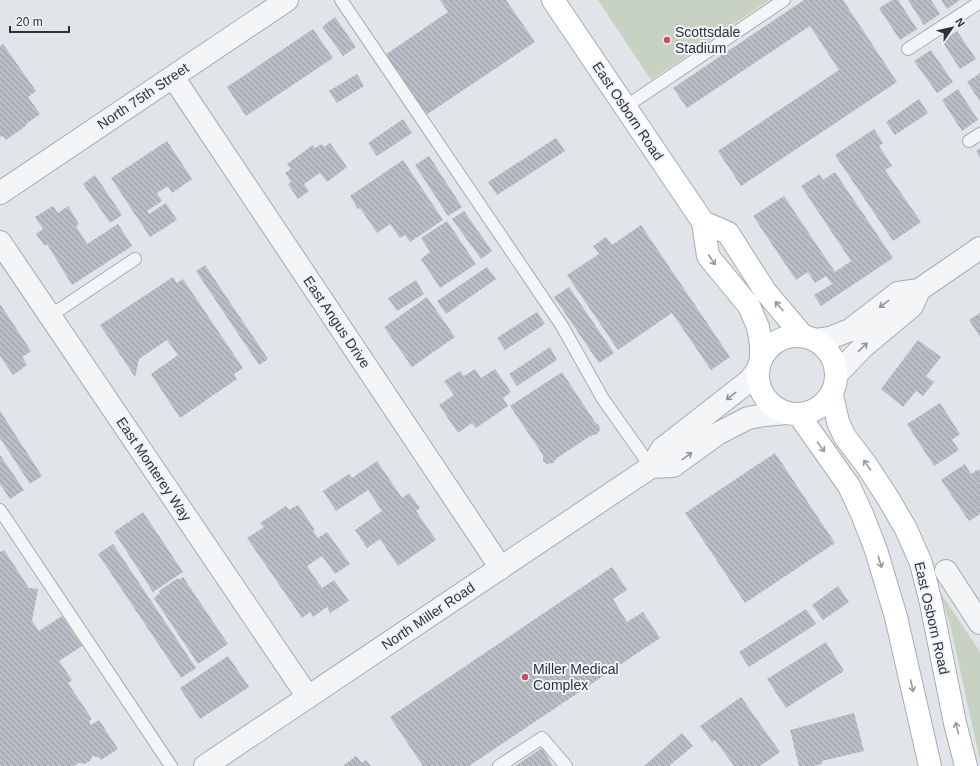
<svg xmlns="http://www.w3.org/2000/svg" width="980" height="766" viewBox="0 0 980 766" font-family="Arial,sans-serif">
  <defs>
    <pattern id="building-back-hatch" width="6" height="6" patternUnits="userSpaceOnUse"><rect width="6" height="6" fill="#b9bec6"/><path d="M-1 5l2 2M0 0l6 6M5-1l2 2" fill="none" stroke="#979ba2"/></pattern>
  </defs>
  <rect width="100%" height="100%" fill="#e1e5e9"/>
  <path fill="#c7d2c3" d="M598,0H769L651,80Z
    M940,592L980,652V761L950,624Z"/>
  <path fill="url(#building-back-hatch)" d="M440,0H506L535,42L426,115L385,55L448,12Z
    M804,0H843L897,82L741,186L718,151L839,70L810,26L687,108L673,88Z
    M892,0H898L917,29L900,40L879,8Z
    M908,0H931L940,14L924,25Z
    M941,0H960L947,9Z
    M335,17L356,47L343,56L322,27Z
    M313,29L333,58L246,116L227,87Z
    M957,31L976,59L960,69L942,41Z
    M3,44L36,91L28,97L40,114L26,124L27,125L6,140L3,136L0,137V46Z
    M931,50L953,82L937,93L914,61Z
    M980,73V101L967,82Z
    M357,74L364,86L337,103L329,91Z
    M958,89L978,120L962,131L942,100Z
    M919,99L928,113L895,135L886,122Z
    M403,119L412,133L377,156L368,143Z
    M874,129L883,143L879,146L892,166L885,170L921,222L893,241L835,155Z
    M556,138L565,151L497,195L488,182Z
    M167,141L192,179L172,193L168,186L157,193L162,201L147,211L149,214L166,203L177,220L150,237L111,178Z
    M330,143L347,167L327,182L320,173L304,184L309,191L298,199L288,184L291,182L285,173L291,169L287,164L313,145L315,148L322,144L324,147Z
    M980,148V158L976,151Z
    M429,156L462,207L448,216L415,165Z
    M403,160L443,220L410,242L405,235L400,238L390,224L377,233L360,208L358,209L350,196Z
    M835,172L893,258L821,306L814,295L832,284L826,276L815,283L808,272L796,280L753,216L784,196L835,272L851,261L801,186L820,174L823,180Z
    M95,175L122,215L110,223L83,184Z
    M53,206L58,213L68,206L79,224L76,226L87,244L118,224L132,246L72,285L47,244L45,246L36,234L43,229L35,217Z
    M464,211L492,251L481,259L452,219Z
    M447,221L476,264L440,288L421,259L430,252L421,238Z
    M641,225L730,357L711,370L672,313L618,350L567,275L599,254L593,246L606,237L612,245Z
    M205,265L268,359L259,365L196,271Z
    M487,267L496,279L446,314L437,301Z
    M173,277L177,283L183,279L243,368L234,374L237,379L180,418L151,374L178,355L167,340L139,359L135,377L100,325Z
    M416,280L424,294L397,311L388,298Z
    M569,287L614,353L599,363L554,297Z
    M427,297L455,337L412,367L384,327Z
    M0,304L31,351L22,357L27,365L13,375L0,356Z
    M537,312L545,324L505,350L497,338Z
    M980,313V337L969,320Z
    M918,340L941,357L926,376L934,382L923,396L916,391L903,407L881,389Z
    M550,347L557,360L517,386L509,374Z
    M475,369L481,378L495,369L511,392L503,398L508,406L476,428L472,423L458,433L439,405L454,395L444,381L460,371L464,376Z
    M562,372L595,422L599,425L600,430L597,434L590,436L557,458L553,463L547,464L543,461V455L510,406Z
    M940,403L960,434L952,440L959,450L934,466L907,424Z
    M0,411L42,476L30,484L0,438Z
    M775,453L835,543L745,603L685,513Z
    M0,455L24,490L10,499L0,484Z
    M377,461L402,498L409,493L420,508L416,511L436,540L398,566L380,539L367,548L355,530L382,511L368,490L336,511L323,491L349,474L352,478Z
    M965,464L971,474L979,469L980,471V514L969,521L941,480Z
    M298,505L315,530L313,531L318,538L327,532L350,564L335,574L322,556L307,566L322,588L334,580L349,601L330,613L327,607L313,617L310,612L302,618L247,538L264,527L260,523L286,506L289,510Z
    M143,512L183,572L153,592L114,532Z
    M113,544L196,668L181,678L98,554Z
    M4,550L29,588L38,589L32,621L39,631L62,616L82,646L59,661L72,680L68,683L92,719L89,721L91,725L99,720L118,749L101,760L98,757L92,756L91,760L85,764L79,763L74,766H0V552Z
    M612,567L627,590L613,599L627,622L643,612L660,638L469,766H423L390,717Z
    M183,577L228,644L198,664L154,598L160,593L159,591L178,578L179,580Z
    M838,586L849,602L823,620L812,605Z
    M806,609L816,624L749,667L739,652Z
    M826,642L844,671L786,708L767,679Z
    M228,656L249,687L200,719L180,688Z
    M741,697L780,752L760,766H734L715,740L712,742L700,726Z
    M854,713L864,751L822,761V764L813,766H799L790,730Z
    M682,733L693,746L669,766H644Z
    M542,748L553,766H515Z
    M356,756L362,763L366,760L371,766H343Z"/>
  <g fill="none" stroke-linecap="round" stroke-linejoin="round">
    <defs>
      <path id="service" d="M341,0L562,326L603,399L651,467
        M908,49L980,2
        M625,107L784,0
        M969,141L980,134
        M50,316L135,259
        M0,510L171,766
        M499,766L542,738L566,766"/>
      <path id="minor" d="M173,77L501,568
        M0,193L287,0
        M0,242L308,697
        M946,571L980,623"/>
      <path id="tertiary" d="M815,340L830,338L850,330L898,293L919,290L980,248
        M836,375L863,347L912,306L919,290
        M651,467L673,466L717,434L748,418L765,415L786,413
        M205,766L651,467L662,449L740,388L750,380L758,369"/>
      <path id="secondary" d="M553,0L703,222L708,256L749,306L758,327L761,345V359
        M703,222L728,233L765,291L803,336
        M758 375a39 39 0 1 1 78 0a39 39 0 1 1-78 0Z
        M832,395L838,422L845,437L865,463L888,498L906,529L921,563L931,603L955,723L966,766
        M799,415L849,486L862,514L876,550L896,617L930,766"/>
    </defs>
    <use href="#service" stroke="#a6acb3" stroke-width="14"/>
    <use href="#minor" stroke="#a6acb3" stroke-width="24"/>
    <use href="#tertiary" stroke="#a6acb3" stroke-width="24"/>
    <use href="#secondary" stroke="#a6acb3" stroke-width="24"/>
    <use href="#service" stroke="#f4f5f7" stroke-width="12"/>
    <use href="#minor" stroke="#f4f5f7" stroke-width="22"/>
    <use href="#tertiary" stroke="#f4f5f7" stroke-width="22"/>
    <use href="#secondary" stroke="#fff" stroke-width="22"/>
  </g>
  <defs><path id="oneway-shaft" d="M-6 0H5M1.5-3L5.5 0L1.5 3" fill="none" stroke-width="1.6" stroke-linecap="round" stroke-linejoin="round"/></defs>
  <g stroke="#9499a0">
    <use href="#oneway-shaft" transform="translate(712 260) rotate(56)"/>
    <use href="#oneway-shaft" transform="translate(779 306) rotate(-131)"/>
    <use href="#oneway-shaft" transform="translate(821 447) rotate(53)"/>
    <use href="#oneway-shaft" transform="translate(867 465) rotate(-125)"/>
    <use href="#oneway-shaft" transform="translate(880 562) rotate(73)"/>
    <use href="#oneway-shaft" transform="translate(912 686) rotate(77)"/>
    <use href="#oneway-shaft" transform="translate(957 728) rotate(-104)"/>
  </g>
  <g stroke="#8f949c">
    <use href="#oneway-shaft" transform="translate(884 304) rotate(143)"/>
    <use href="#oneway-shaft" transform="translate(863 347) rotate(-44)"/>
    <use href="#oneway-shaft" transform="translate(731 396) rotate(142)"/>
    <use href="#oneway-shaft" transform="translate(687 456) rotate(-36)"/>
  </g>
  <g fill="#c74d66" stroke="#f1f3f7" stroke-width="1.5">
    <circle cx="667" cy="40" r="4"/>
    <circle cx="525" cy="677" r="4"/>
  </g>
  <g text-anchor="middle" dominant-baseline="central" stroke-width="4" stroke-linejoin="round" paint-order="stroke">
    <g font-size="14" fill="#2a3340" stroke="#f1f3f7" text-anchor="start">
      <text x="675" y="32">Scottsdale<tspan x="675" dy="16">Stadium</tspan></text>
      <text x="533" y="669">Miller Medical<tspan x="533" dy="16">Complex</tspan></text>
    </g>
    <g font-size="14" fill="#2a3340" stroke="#f1f3f7">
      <text transform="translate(143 96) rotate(-34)">North 75th Street</text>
      <text transform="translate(628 111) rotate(56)">East Osborn Road</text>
      <text transform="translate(337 322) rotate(56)">East Angus Drive</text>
      <text transform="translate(154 469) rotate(56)">East Monterey Way</text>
      <text transform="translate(428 616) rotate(-34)">North Miller Road</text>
      <text transform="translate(932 618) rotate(77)">East Osborn Road</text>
    </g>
  </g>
  <g transform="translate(952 28) rotate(56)" stroke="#f1f3f7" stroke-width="3" paint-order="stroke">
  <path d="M0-3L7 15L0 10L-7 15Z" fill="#2a3340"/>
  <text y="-6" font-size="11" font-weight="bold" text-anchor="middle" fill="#2a3340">N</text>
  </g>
  <path d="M10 26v6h59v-6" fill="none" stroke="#2a3340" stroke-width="2"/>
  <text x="16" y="26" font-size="12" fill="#2a3340" stroke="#f1f3f7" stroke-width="3" paint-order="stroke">20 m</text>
</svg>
